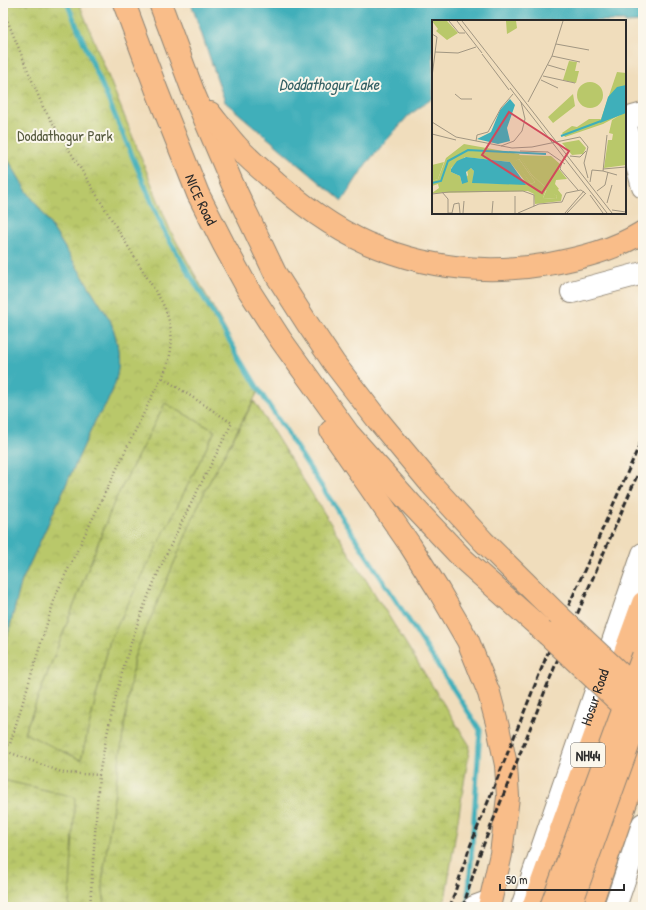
<svg xmlns="http://www.w3.org/2000/svg" width="646" height="910" viewBox="0 0 646 910" font-family="'Patrick Hand',sans-serif">
  <defs>
    <pattern id="wetland-marsh" width="20" height="14" patternUnits="userSpaceOnUse"><rect width="20" height="14" fill="#b9c86a"/><path d="M1 5h8M5 5V1M11 12h8M15 12V8" fill="none" stroke="#9fac5c"/></pattern>
    <pattern id="park-crowns" width="20" height="18" patternUnits="userSpaceOnUse"><rect width="20" height="18" fill="#b9c86a"/><path d="M2 6a3 3 0 1 1 6 0M12 15a3 3 0 1 1 6 0" fill="none" stroke="#9fac5c"/></pattern>
  </defs>
  <rect width="100%" height="100%" fill="#fbf7ec"/>
  <filter id="ink" filterUnits="userSpaceOnUse"><feTurbulence type="fractalNoise" baseFrequency=".025" numOctaves="2"/><feDisplacementMap in="SourceGraphic" scale="8" xChannelSelector="R" yChannelSelector="G"/><feConvolveMatrix kernelMatrix="1 2 1 2 8 2 1 2 1" color-interpolation-filters="sRGB"/></filter>
  <filter id="wash" filterUnits="userSpaceOnUse"><feTurbulence type="fractalNoise" baseFrequency=".012" numOctaves="4" result="noise"/><feDisplacementMap in="SourceGraphic" scale="16" xChannelSelector="R" yChannelSelector="G"/><feGaussianBlur stdDeviation="0.9" result="paint"/><feColorMatrix in="noise" values="0 0 0 0 0 0 0 0 0 0 0 0 0 0 0 0 0 1.4 0 .05"/><feComposite in="paint" operator="in"/></filter>
  <g filter="url(#wash)">
    <rect width="100%" height="100%" fill="#f0ddbc"/>
    <path fill="url(#wetland-marsh)" stroke="#727a4a" d="M254,401L470,746L445,900L430,907H105L102,882L134,657L205,490Z
      M165,403L215,431L110,640L81,760L24,734L114,502Z
      M3,780L76,797L69,907H3Z"/>
    <path fill="url(#park-crowns)" stroke="#727a4a" fill-rule="evenodd" d="M3,3H79L170,230L259,390L205,490L134,657L102,882L105,907H69L75,797L3,780V654L21,583L96,419C120,387 125,357 110,320L45,216L26,190L3,151ZM165,403L215,431L110,640L81,760L24,733L114,502Z"/>
    <path fill="#3fafba" stroke="#356d72" d="M191,3H643V22L625,23V21H433V98L408,116L366,164L342,201L225,102Z
      M3,151L26,190L45,216L110,320C125,357 120,387 96,419L21,583L3,654Z"/>
    <g fill="none" stroke-linecap="round" stroke-linejoin="round">
      <path stroke="#3fafba" stroke-width="5" d="M67,3L165,233L259,390L480,730L468,904"/>
    </g>
  </g>
  <g filter="url(#ink)">
    <g fill="none" stroke-linecap="round" stroke-linejoin="round">
      <defs>
        <g id="minor">
          <path d="M625,119L643,114"/>
          <path d="M625,123L643,187"/>
          <path d="M572,292L643,273"/>
          <path d="M474,907L490,901"/>
          <path id="s1" d="M522,907L643,554"/>
          <path d="M615,907L643,824"/>
        </g>
        <g id="highway">
          <path id="s2" d="M124,3L157,91L198,194L224,245L248,289L281,340L348,433L411,504L463,559L547,634"/>
          <path d="M160,3L194,94L232,183L275,273L307,323L334,363L377,419L431,484L483,541L557,614"/>
          <path d="M210,113C218,123 226,134 235,144C247,158 263,171 277,183C307,209 341,234 379,248C433,269 492,274 549,264C581,258 614,250 643,232"/>
          <path d="M331,431L410,545L439,591L468,641L489,693L498,727L506,765L508,797L501,854L489,907"/>
          <path d="M533,907L643,603"/>
          <path d="M590,907L643,753"/>
        </g>
      </defs>
      <use href="#minor" stroke="#8e8474" stroke-width="24"/>
      <use href="#highway" stroke="#8e8474" stroke-width="24"/>
      <path stroke="#8e8474" stroke-width="2.5" stroke-dasharray="1 3" stroke-linecap="butt" d="M3,10L43,107L162,302C177,334 174,360 155,390L56,594L10,744L3,746
        M3,750L64,773L99,775C108,726 119,678 135,631C160,559 198,491 232,423L163,378
        M90,907L99,775"/>
      <use href="#minor" stroke="#fff" stroke-width="22"/>
      <use href="#highway" stroke="#f9bd89" stroke-width="22"/>
      <path stroke="#2b2b2b" stroke-width="3" stroke-dasharray="6 3" stroke-linecap="butt" d="M450,907L469,849L547,655L643,437
        M463,907L479,856L557,661L643,462"/>
      <defs>
        <path id="highway-bridge" d="M557,614L642,694
          M547,634L633,715
          M551,907L643,656
          M570,907L643,704"/>
      </defs>
      <use href="#highway-bridge" stroke="#8e8474" stroke-width="24" stroke-linecap="butt"/>
      <use href="#highway-bridge" stroke="#f9bd89" stroke-width="22"/>
    </g>
  </g>
  <g text-anchor="middle" dominant-baseline="central" stroke-width="4" stroke-linejoin="round" paint-order="stroke">
    <rect fill="#fbf7ec" stroke="#696865" stroke-width="1" x="571" y="743" width="34" height="24" rx="3"/>
    <g font-size="14" font-weight="bold" fill="#2b2b2b">
      <text x="588" y="755">NH44</text>
    </g>
    <g font-size="15" fill="#565a3e" stroke="#fbf7ec">
      <text x="65" y="135">Doddathogur Park</text>
    </g>
    <g font-size="15" fill="#2b2b2b" stroke="#fbf7ec">
      <text stroke="none"><textPath href="#s2" startOffset="211">NICE Road</textPath></text>
      <text stroke="none"><textPath href="#s1" startOffset="222">Hosur Road</textPath></text>
    </g>
    <g font-size="16" font-style="italic" fill="#336064" stroke="#fbf7ec">
      <text x="329" y="84">Doddathogur Lake</text>
    </g>
  </g>
  <g transform="translate(432 20)">
    <rect width="194" height="194" fill="#f0ddbc"/>
    <path d="M0,1H15L26,13L15,20L4,11L6,9ZM137,41L145,42L143,51H147L144,63L131,60ZM145 75a13 13 0 1 1 26 0a13 13 0 1 1-26 0ZM188,95H194V145L172,148L176,120H180L181,114L177,113L180,100ZM147,120L154,128L151,134L140,135L130,123Z" fill="#b9c86a"/>
    <path d="M185,52L194,53V95H188L171,104L133,117L130,113L140,106L145,107L157,99H169ZM87,135L119,136L128,144L127,149L135,159L124,160L123,164L127,169L124,171L112,166L99,154ZM87,139L103,162L99,164L83,141ZM105,164L112,169L109,175L99,170ZM115,169L125,176L124,179L111,178Z" fill="#b9c86a"/>
    <path d="M12,142L6,159L0,161V145Z" fill="#b9c86a"/>
    <path d="M74,1H84L85,8L75,14ZM141,74L143,86L121,103L116,97ZM32,124L87,134L99,154L112,166L126,170L130,175L129,181L103,184L102,174L96,171L0,173L7,168L6,164L0,166V161L6,159L14,138ZM33,137L78,142L95,164L41,163L42,151L39,148L35,150L36,155L30,164L28,156L19,152V148ZM87,139L103,162L99,164L84,141ZM114,170L125,176L124,179L111,178Z" fill="#b9c86a" fill-rule="evenodd"/>
    <path d="M194,65V93L168,103L176,77L185,67ZM78,79L83,85L75,108L78,121L66,124L45,119L59,112L68,90ZM34,137L78,142L94,165L40,163L42,151L39,148L34,152L36,162L30,164L28,156L19,152V149L25,141Z" fill="#3fafba"/>
    <path fill="none" stroke="#3fafba" stroke-width="2" d="M129,116L169,101M0,163L9,161L16,141L36,130L114,134"/>
    <path fill="none" stroke="#a19682" stroke-width="1" d="M17,1L27,13H33M25,1L50,33M30,1L180,193M0,14L5,17L0,57M124,24L157,30M3,32L26,33L44,27M50,34L77,70M120,36L148,42M116,45L133,50M111,56L143,63M109,60L126,68M78,68L175,193M23,74L29,79H40M96,82L120,36L131,1M0,102L24,117L80,128L100,127L148,117L156,127L152,143L156,158M0,114L24,120M44,121L45,115L56,112L69,88L81,74M69,126L82,121L90,111L93,99L89,82M88,131L116,132L133,144M138,136L148,137L154,131M130,142L128,149L146,170M171,149L194,147M171,151L185,155M158,162L160,150L171,151L175,115M165,171L173,165L176,152M10,172L16,179V193H20M0,174L17,172L91,171L102,175V186M158,175L171,193M83,176V193M175,183L180,165M180,190L194,192M20,193L22,184L27,183L28,193M31,193L32,181M60,193L61,181M86,193L107,184L130,182L134,173L149,170L153,173M133,193L152,171M135,193L154,173"/>
    <path fill="#d1495b" fill-opacity="0.15" stroke="#d1495b" stroke-width="2" d="M77,92L137,131L110,173L50,135Z"/>
    <rect width="194" height="194" fill="none" stroke="#2b2b2b" stroke-width="2"/>
  </g>
  <rect width="646" height="910" fill="none" stroke="#fbf7ec" stroke-width="16"/>
  <path d="M500 884v6h124v-6" fill="none" stroke="#2b2b2b" stroke-width="2"/>
  <text x="506" y="884" font-size="12" fill="#2b2b2b" stroke="#fbf7ec" stroke-width="3" paint-order="stroke">50 m</text>
</svg>
